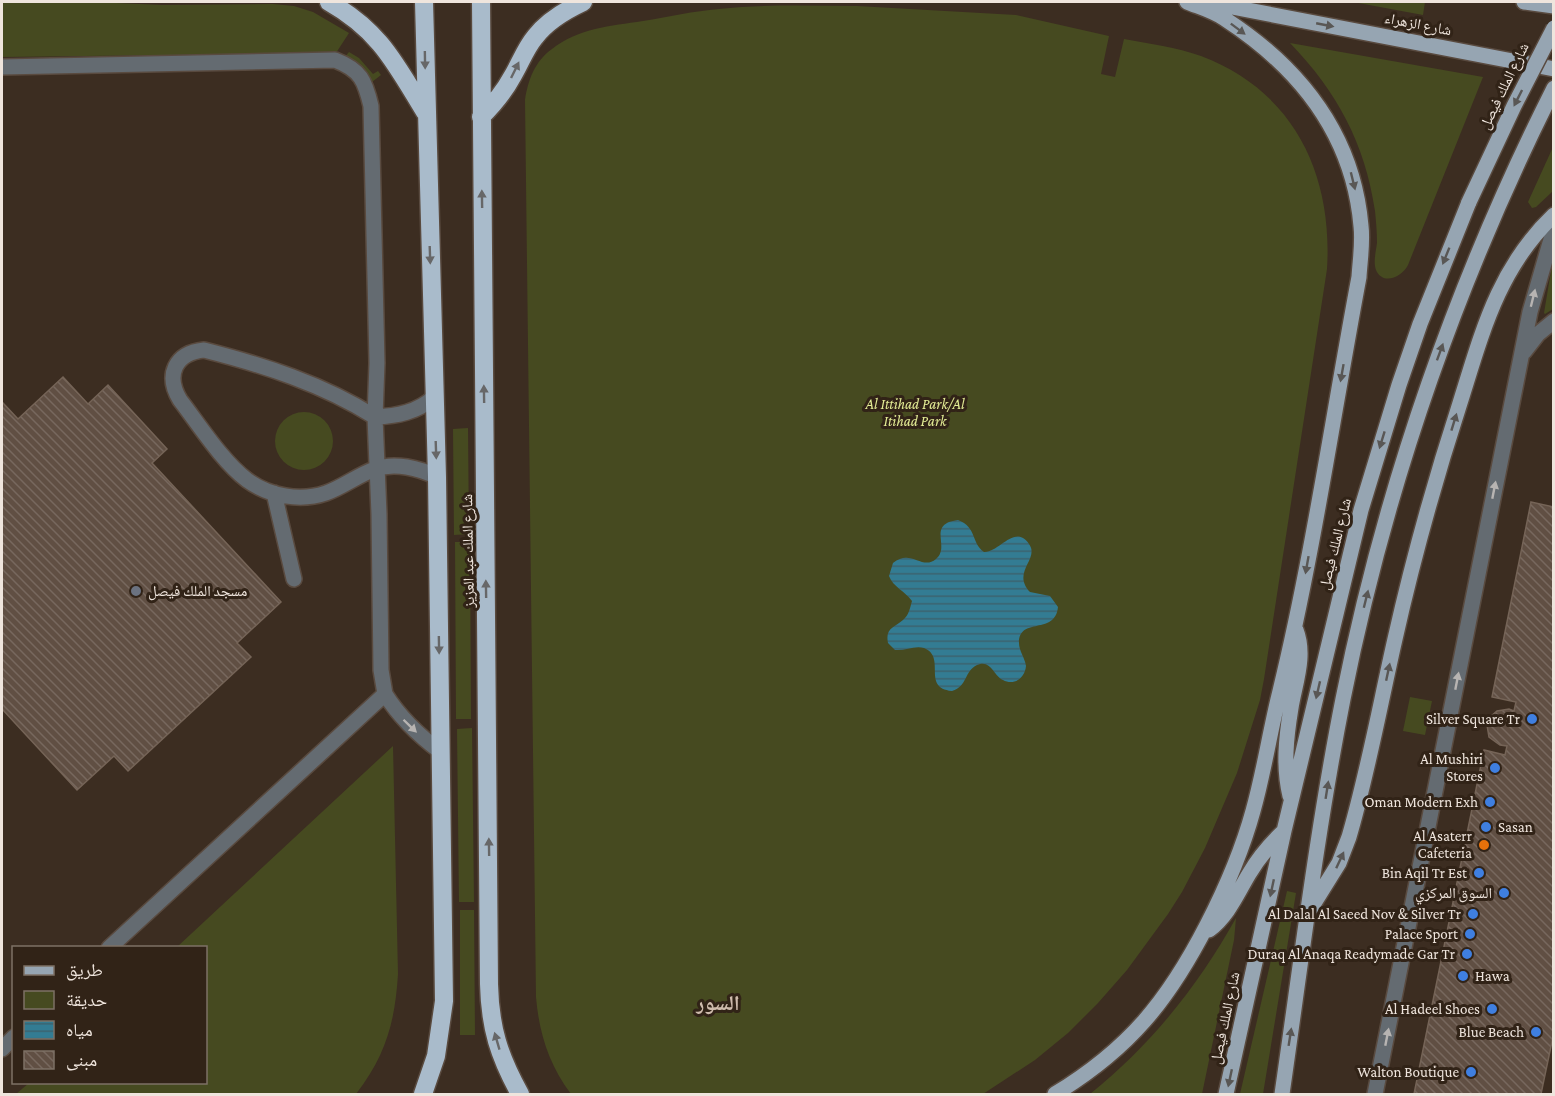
<svg xmlns="http://www.w3.org/2000/svg" width="1555" height="1096" viewBox="0 0 1555 1096" font-family="'Crimson Pro','Noto Naskh Arabic',serif">
  <defs>
    <pattern id="water-rules" width="6" height="5" patternUnits="userSpaceOnUse" patternTransform="scale(1.5)"><rect width="6" height="5" fill="#337c93"/><path d="M0 2.5h6" fill="none" stroke="#3c636f"/></pattern>
    <pattern id="building-back-hatch" width="6" height="6" patternUnits="userSpaceOnUse" patternTransform="scale(1.5)"><rect width="6" height="6" fill="#604f43"/><path d="M-1 5l2 2M0 0l6 6M5-1l2 2" fill="none" stroke="#77685e"/></pattern>
  </defs>
  <rect width="100%" height="100%" fill="#3c2d21"/>
  <path fill="#464a20" d="M2,2H94L162,5L273,4L294,6L313,12L349,33L336,53L2,57Z
    M1353,2H1425L1423,15Z
    M857,6L1016,15L1109,36L1101,74L1115,77L1124,39C1150,44 1176,47 1201,56C1294,91 1333,174 1327,269L1264,679L1260,700L1237,773L1205,848L1182,892L1168,914L1127,970L1098,1003L1068,1033L1035,1060L983,1094H571C549,1065 539,1033 536,997L525,100C528,80 535,61 552,49C579,28 610,26 643,21C668,17 694,11 719,9C765,4 811,6 857,6Z
    M1290,43L1483,77L1408,265C1402,277 1383,286 1376,270C1373,262 1376,251 1377,243C1377,232 1376,221 1375,211C1365,143 1337,92 1290,43Z
    M349,52L359,58L373,74L378,71L381,75L372,82L367,74L344,58Z
    M1553,147V191L1536,207L1532,208L1528,202Z
    M1553,259V309L1545,314L1544,313Z
    M275 441a29 29 0 1 1 58 0a29 29 0 1 1-58 0Z
    M468,428L469,534L454,535L453,429Z
    M455,542H470L471,719H456Z
    M1410,697L1432,701L1425,735L1403,731Z
    M472,728L474,902H459L457,729Z
    M393,746L398,974C395,1022 386,1055 356,1094H16L29,1083L206,1082V948L177,947Z
    M1287,891L1296,893L1263,1094H1240Z
    M460,910H474L475,1035H460Z
    M1236,918L1234,940L1202,1094H1090C1151,1045 1198,986 1236,918Z"/>
  <path fill="url(#water-rules)" d="M958,520C977,527 971,543 984,552C999,553 1015,523 1029,544C1040,559 1011,572 1030,592L1050,596L1058,607C1055,636 1019,616 1019,643C1019,651 1025,658 1026,666C1025,678 1014,686 1003,680C993,675 991,659 977,665C964,671 968,686 952,691C921,688 947,657 924,648C915,645 905,651 895,650L888,643C885,628 894,628 903,620C909,615 910,608 912,601C905,591 893,587 889,576L893,563C911,548 922,571 936,559C951,547 926,524 958,520Z"/>
  <path fill="url(#building-back-hatch)" stroke="#756457" stroke-width="1.5" d="M63,377L88,404L108,385L167,449L152,463L281,602L237,643L251,657L128,771L114,756L77,790L2,709V402L18,419Z
    M1531,502L1554,507V1032L1541,1094H1414L1484,750L1505,755L1507,746L1500,745L1489,737L1487,725L1489,718L1497,711L1509,709L1514,711L1516,702L1492,697Z"/>
  <g fill="none" stroke-linecap="round" stroke-linejoin="round">
    <defs>
      <path id="minor" d="M2,67L335,60C361,70 365,81 371,106L377,363L375,417L379,514L381,670L385,694L109,948
        M1524,352L1538,334L1554,321
        M434,397C418,412 397,416 375,417C323,384 263,365 204,350C175,353 165,375 180,400C200,426 222,461 247,480C269,496 300,502 326,493C343,487 358,475 375,469C395,462 419,468 437,477
        M274,493L294,579
        M385,694C400,718 418,735 441,752
        M2,1049L14,1037
        M1375,1094L1530,312L1554,229"/>
      <path id="major" d="M1206,2L1554,69
        M1524,2L1554,6
        M1290,796C1283,767 1286,738 1291,708C1295,683 1306,656 1296,630
        M1311,908L1339,863L1349,837C1368,772 1380,705 1395,639C1413,559 1435,480 1460,403C1482,333 1498,268 1554,215
        M1209,930C1228,916 1237,894 1249,874C1259,857 1270,844 1284,831
        M1055,1094C1129,1049 1168,1001 1207,925C1226,888 1242,851 1253,811C1264,772 1270,731 1280,691C1313,555 1333,415 1359,277C1360,260 1363,243 1361,226C1353,134 1300,68 1225,19C1214,11 1199,7 1187,2
        M1226,1094L1284,831L1361,510L1399,385L1420,324L1469,202
        M1282,1094C1301,963 1317,830 1343,699C1385,488 1457,281 1554,88"/>
      <path id="highway" d="M329,2C380,31 395,63 425,112
        M481,2L489,984C490,1028 499,1056 520,1094
        M481,117C493,105 504,92 512,77C520,64 525,49 535,37C547,21 566,10 583,2
        M423,1094L436,1056L444,1001L437,477L424,2"/>
    </defs>
    <use href="#minor" stroke="#594a3f" stroke-width="18"/>
    <use href="#major" stroke="#594a3f" stroke-width="18"/>
    <use href="#highway" stroke="#594a3f" stroke-width="21"/>
    <use href="#minor" stroke="#646b71" stroke-width="15"/>
    <use href="#major" stroke="#96a5b2" stroke-width="15"/>
    <use href="#highway" stroke="#a9bbcb" stroke-width="18"/>
    <defs>
      <path id="major-bridge" d="M1469,202L1514,106L1554,28"/>
    </defs>
    <use href="#major-bridge" stroke="#594a3f" stroke-width="18" stroke-linecap="butt"/>
    <use href="#major-bridge" stroke="#96a5b2" stroke-width="15"/>
  </g>
  <defs><path id="oneway-solid" d="M-6-.8H1V-3.2L6.5 0L1 3.2V.8H-6Z" transform="scale(1.5)"/></defs>
  <g fill="#595755">
    <use href="#oneway-solid" transform="translate(1325 25) rotate(11)"/>
    <use href="#oneway-solid" transform="translate(1238 29) rotate(37)"/>
    <use href="#oneway-solid" transform="translate(1518 98) rotate(117)"/>
    <use href="#oneway-solid" transform="translate(1353 181) rotate(76)"/>
    <use href="#oneway-solid" transform="translate(1446 256) rotate(112)"/>
    <use href="#oneway-solid" transform="translate(1440 352) rotate(-70)"/>
    <use href="#oneway-solid" transform="translate(1342 373) rotate(100)"/>
    <use href="#oneway-solid" transform="translate(1454 422) rotate(-73)"/>
    <use href="#oneway-solid" transform="translate(1382 440) rotate(107)"/>
    <use href="#oneway-solid" transform="translate(1307 565) rotate(100)"/>
    <use href="#oneway-solid" transform="translate(1366 599) rotate(-76)"/>
    <use href="#oneway-solid" transform="translate(1388 672) rotate(-78)"/>
    <use href="#oneway-solid" transform="translate(1318 690) rotate(103)"/>
    <use href="#oneway-solid" transform="translate(1327 790) rotate(-81)"/>
    <use href="#oneway-solid" transform="translate(1340 860) rotate(-65)"/>
    <use href="#oneway-solid" transform="translate(1272 888) rotate(102)"/>
    <use href="#oneway-solid" transform="translate(1290 1037) rotate(-81)"/>
    <use href="#oneway-solid" transform="translate(1230 1078) rotate(102)"/>
  </g>
  <g fill="#676768">
    <use href="#oneway-solid" transform="translate(425 60) rotate(89)"/>
    <use href="#oneway-solid" transform="translate(515 70) rotate(-64)"/>
    <use href="#oneway-solid" transform="translate(482 199) rotate(-91)"/>
    <use href="#oneway-solid" transform="translate(430 255) rotate(88)"/>
    <use href="#oneway-solid" transform="translate(484 394) rotate(-91)"/>
    <use href="#oneway-solid" transform="translate(436 450) rotate(88)"/>
    <use href="#oneway-solid" transform="translate(486 589) rotate(-91)"/>
    <use href="#oneway-solid" transform="translate(439 645) rotate(89)"/>
    <use href="#oneway-solid" transform="translate(489 847) rotate(-91)"/>
    <use href="#oneway-solid" transform="translate(497 1041) rotate(-106)"/>
  </g>
  <g fill="#b7b4b2">
    <use href="#oneway-solid" transform="translate(1533 298) rotate(-76)"/>
    <use href="#oneway-solid" transform="translate(1494 490) rotate(-79)"/>
    <use href="#oneway-solid" transform="translate(1457 681) rotate(-79)"/>
    <use href="#oneway-solid" transform="translate(410 726) rotate(44)"/>
    <use href="#oneway-solid" transform="translate(1387 1037) rotate(-79)"/>
  </g>
  <circle fill="#6b7280" stroke="#312317" stroke-width="2" cx="136" cy="591" r="6"/>
  <g fill="#3f7fe0" stroke="#312317" stroke-width="2">
    <circle cx="1532" cy="719" r="6"/>
    <circle cx="1495" cy="768" r="6"/>
    <circle cx="1490" cy="802" r="6"/>
    <circle cx="1486" cy="827" r="6"/>
    <circle cx="1479" cy="873" r="6"/>
    <circle cx="1504" cy="893" r="6"/>
    <circle cx="1473" cy="914" r="6"/>
    <circle cx="1470" cy="934" r="6"/>
    <circle cx="1467" cy="954" r="6"/>
    <circle cx="1463" cy="976" r="6"/>
    <circle cx="1492" cy="1009" r="6"/>
    <circle cx="1536" cy="1032" r="6"/>
    <circle cx="1471" cy="1072" r="6"/>
  </g>
  <circle fill="#e8710a" stroke="#312317" stroke-width="2" cx="1484" cy="845" r="6"/>
  <g text-anchor="middle" dominant-baseline="central" stroke-width="6" stroke-linejoin="round" paint-order="stroke">
    <g font-size="15" fill="#efe5dd" stroke="#312317">
      <text transform="translate(1418 24) rotate(11)">شارع الزهراء</text>
      <text transform="translate(1504 86) rotate(-64)">شارع الملك فيصل</text>
      <text transform="translate(1335 544) rotate(-76)">شارع الملك فيصل</text>
      <text transform="translate(468 551) rotate(-91)">شارع الملك عبد العزيز</text>
      <text transform="translate(1225 1018) rotate(-78)">شارع الملك فيصل</text>
    </g>
    <g font-size="15" font-style="italic" fill="#e2eb94" stroke="#312317">
      <text x="915" y="404">Al Ittihad Park/Al<tspan x="915" dy="17">Itihad Park</tspan></text>
    </g>
    <g font-size="15" fill="#efe5dd" stroke="#312317" text-anchor="end">
      <text x="148" y="591" text-anchor="start">مسجد الملك فيصل</text>
      <text x="1520" y="719">Silver Square Tr</text>
      <text x="1483" y="759">Al Mushiri<tspan x="1483" dy="17">Stores</tspan></text>
      <text x="1478" y="802">Oman Modern Exh</text>
      <text x="1498" y="827" text-anchor="start">Sasan</text>
      <text x="1472" y="836">Al Asaterr<tspan x="1472" dy="17">Cafeteria</tspan></text>
      <text x="1467" y="873">Bin Aqil Tr Est</text>
      <text x="1492" y="893">السوق المركزي</text>
      <text x="1461" y="914">Al Dalal Al Saeed Nov &amp; Silver Tr</text>
      <text x="1458" y="934">Palace Sport</text>
      <text x="1455" y="954">Duraq Al Anaqa Readymade Gar Tr</text>
      <text x="1475" y="976" text-anchor="start">Hawa</text>
      <text x="1480" y="1009">Al Hadeel Shoes</text>
      <text x="1524" y="1032">Blue Beach</text>
      <text x="1459" y="1072">Walton Boutique</text>
    </g>
    <g font-size="21" font-weight="bold" fill="#cebbac" stroke="#312317">
      <text x="718" y="1003">السور</text>
    </g>
  </g>
  <rect width="1555" height="1096" fill="none" stroke="#efe5dd" stroke-width="6"/>
  <rect x="12" y="946" width="195" height="138" fill="#312317" stroke="#7d7166" stroke-width="1.5"/>
  <rect x="24" y="966" width="30" height="9" fill="#96a5b2" stroke="#7d7166" stroke-width="1.5"/>
  <text x="66" y="976" font-size="18" fill="#efe5dd">طريق</text>
  <rect x="24" y="991" width="30" height="18" fill="#464a20" stroke="#7d7166" stroke-width="1.5"/>
  <text x="66" y="1006" font-size="18" fill="#efe5dd">حديقة</text>
  <rect x="24" y="1021" width="30" height="18" fill="url(#water-rules)" stroke="#7d7166" stroke-width="1.5"/>
  <text x="66" y="1036" font-size="18" fill="#efe5dd">مياه</text>
  <rect x="24" y="1051" width="30" height="18" fill="url(#building-back-hatch)" stroke="#7d7166" stroke-width="1.5"/>
  <text x="66" y="1066" font-size="18" fill="#efe5dd">مبنى</text>
</svg>
